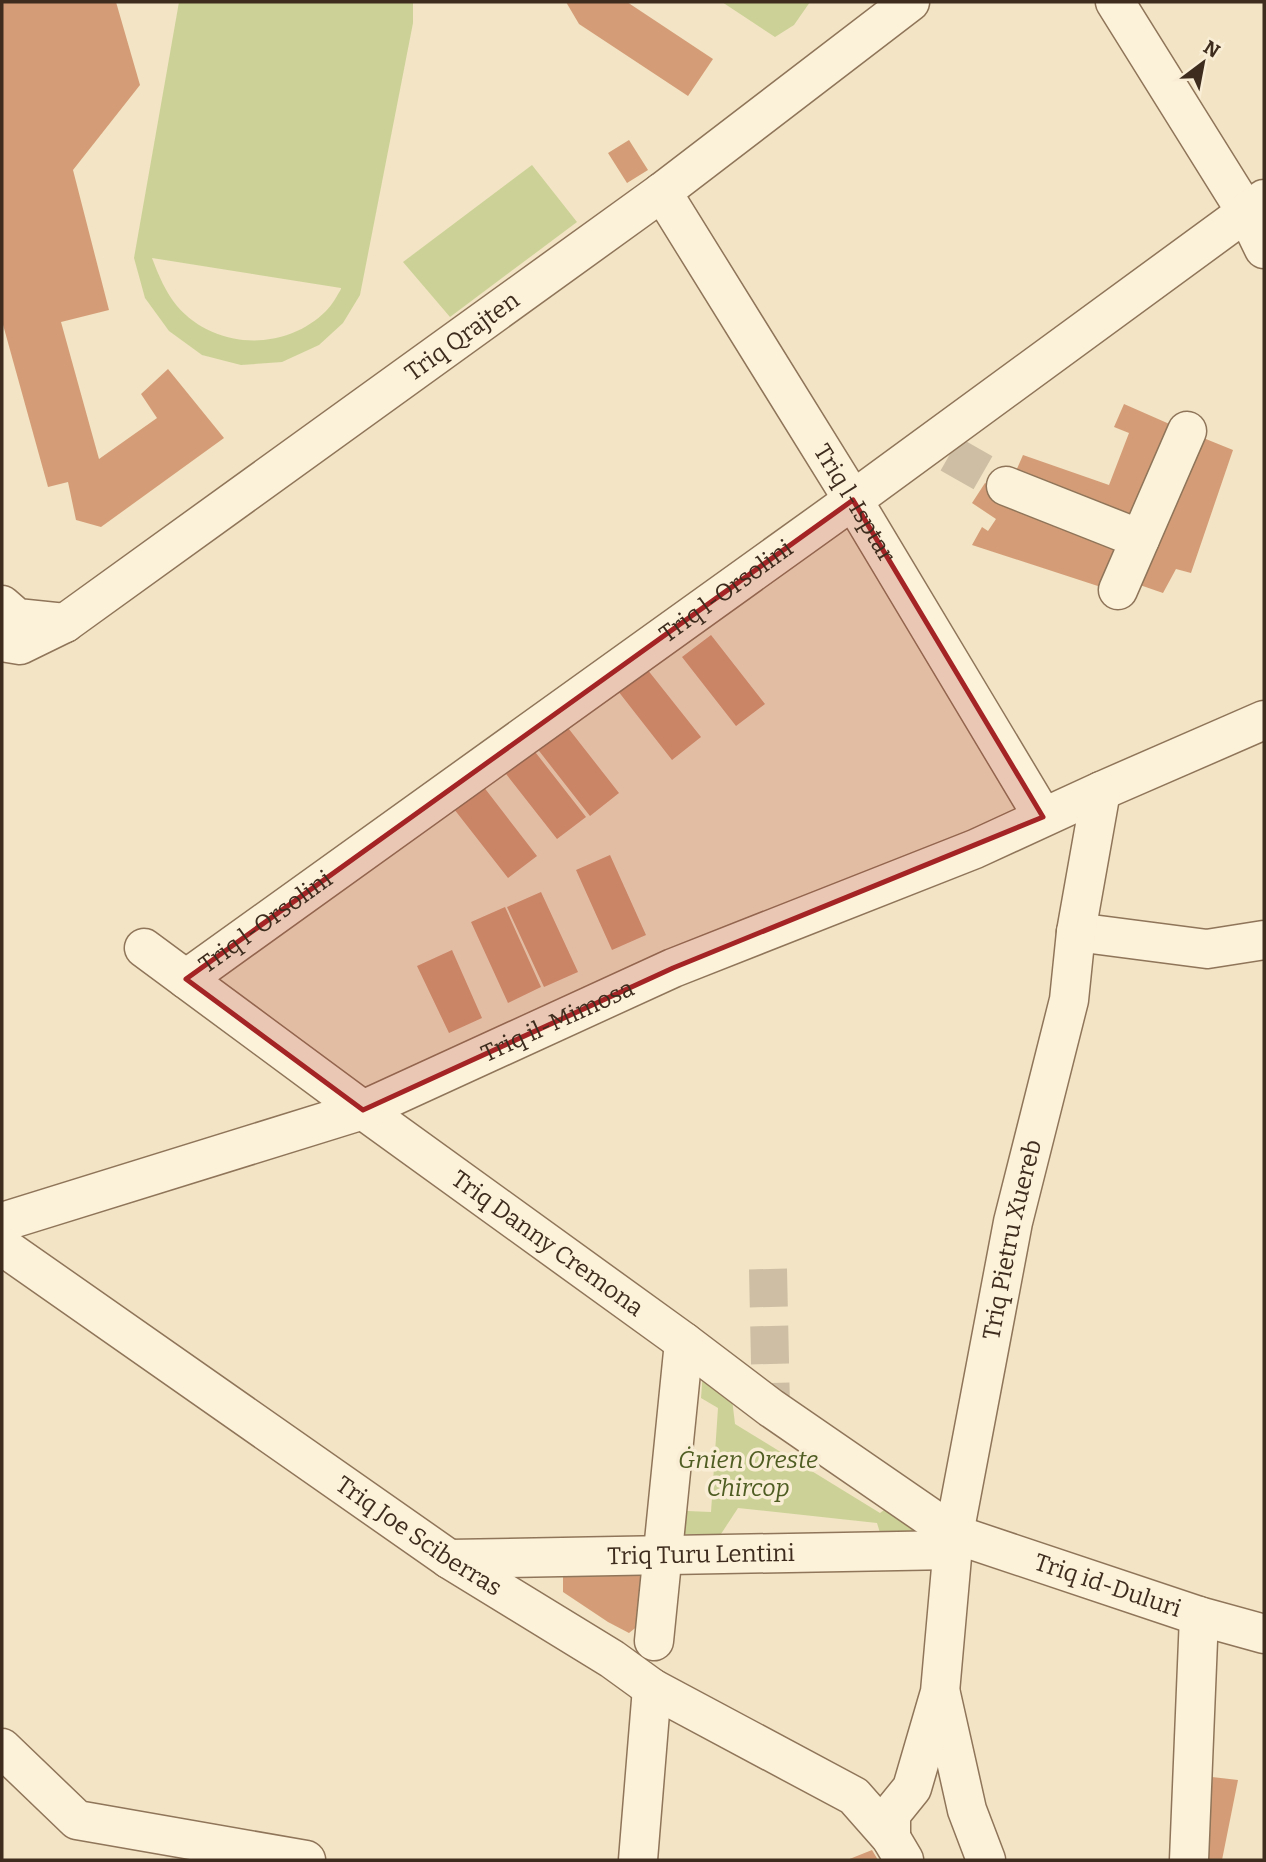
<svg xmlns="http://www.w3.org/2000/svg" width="1266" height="1862" viewBox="0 0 1266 1862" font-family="Bitter,serif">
  <rect width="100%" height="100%" fill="#f2e4c5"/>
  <path fill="#ccd297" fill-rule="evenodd" d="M179,2H413V23L360,295L343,323L319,345L282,362L241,365L202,355L169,331L145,298L134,258ZM152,258L341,288V289C337,296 332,305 326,311C285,352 215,350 177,306C166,293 158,274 152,258Z
    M722,2H810L794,25L775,37Z
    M532,165L577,222L450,317L403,262Z
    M703,1371L731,1390L735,1424L880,1513L895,1502L925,1536H881L877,1523L738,1508L721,1534H684L687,1511L711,1512L718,1408L701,1398Z"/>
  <path fill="#d49d77" d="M2,2H116L140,85L73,170L109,310L61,322L99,459L157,418L141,394L168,369L224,438L101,527L76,520L68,482L48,487L2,321Z
    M566,2H627L713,59L688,96L579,24Z
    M629,140L648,170L627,183L608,153Z
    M1124,404L1174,426L1133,524L1012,480L1023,455L1109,485L1129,433L1114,427Z
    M1196,435L1233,450L1191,573L1176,569L1163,593L1134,583Z
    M985,483L1119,550L1104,588L972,545L982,527L988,531L996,519L972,503Z
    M711,635L765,704L736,726L682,657Z
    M647,669L701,737L672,760L618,691Z
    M565,724L619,793L590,816L536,747Z
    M532,748L586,817L557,839L503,770Z
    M483,786L537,856L508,878L454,809Z
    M610,855L646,935L612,950L576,870Z
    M541,892L578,972L544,987L507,907Z
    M505,907L541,987L508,1003L471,922Z
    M452,950L482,1018L449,1033L417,966Z
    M563,1569L642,1570L639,1625L629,1633L608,1622L563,1592Z
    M1212,1777L1238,1780L1222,1860H1207Z
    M872,1850L878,1860H847Z"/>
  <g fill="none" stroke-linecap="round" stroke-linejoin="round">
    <path stroke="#cebfa4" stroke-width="38" stroke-dasharray="38 19" stroke-linecap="butt" d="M950,454L1006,486
      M768,1269L771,1408"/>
    <defs>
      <g id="minor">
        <path d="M1115,2L1246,212L1264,249"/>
        <path id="s1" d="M662,192L853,500L1043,817"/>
        <path d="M1006,486L1140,539"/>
        <path d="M1118,590L1187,431"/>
        <path d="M2,605L17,618L65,623"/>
        <path id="s2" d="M2,642L20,645L65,623L662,192L910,2"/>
        <path d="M1076,932L1207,949L1264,940"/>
        <path id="s3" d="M144,948L363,1110L684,1342L771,1408L954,1534L1199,1616L1264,1634"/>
        <path id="s4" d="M186,979L853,500L1264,199"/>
        <path id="s5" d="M2,1222L363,1110L673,968L975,849L1101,791L1264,720"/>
        <path id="s6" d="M2,1246L449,1559L612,1659L652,1688L854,1796L891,1838L904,1860"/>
        <path id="s7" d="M449,1559L952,1550"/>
        <path d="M654,1641L684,1342"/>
        <path d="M941,1694L967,1810L986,1860"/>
        <path d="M2,1748L77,1820L306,1860"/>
        <path id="s8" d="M891,1838V1814L912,1788L940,1692L954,1534L1013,1222L1069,1000L1076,932L1101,791"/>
        <path d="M638,1860L652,1688"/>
        <path d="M1189,1860L1199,1616"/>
      </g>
    </defs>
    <use href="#minor" stroke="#8f7559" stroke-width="41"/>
    <use href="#minor" stroke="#fcf1d9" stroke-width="38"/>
  </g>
  <path fill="#a42325" fill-opacity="0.2" stroke="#a42325" stroke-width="5" stroke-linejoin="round" d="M853,500L1043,817L673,968L363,1110L186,979Z"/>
  <g text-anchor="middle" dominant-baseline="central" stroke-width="7" stroke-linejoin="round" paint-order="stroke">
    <g font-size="24" fill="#3e2d1e" stroke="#f9eed5">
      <text stroke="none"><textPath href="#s2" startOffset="558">Triq Qrajten</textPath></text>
      <text stroke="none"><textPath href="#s1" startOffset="366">Triq l-Isptar</textPath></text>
      <text stroke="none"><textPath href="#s4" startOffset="665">Triq l-Orsolini</textPath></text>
      <text stroke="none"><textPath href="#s4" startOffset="98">Triq l-Orsolini</textPath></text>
      <text stroke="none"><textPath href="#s5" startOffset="592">Triq il-Mimosa</textPath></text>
      <text stroke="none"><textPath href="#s8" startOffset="616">Triq Pietru Xuereb</textPath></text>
      <text stroke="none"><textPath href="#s3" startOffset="500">Triq Danny Cremona</textPath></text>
      <text stroke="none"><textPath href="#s6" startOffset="508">Triq Joe Sciberras</textPath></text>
      <text stroke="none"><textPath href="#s7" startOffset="252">Triq Turu Lentini</textPath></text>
      <text stroke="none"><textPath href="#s3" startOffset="1162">Triq id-Duluri</textPath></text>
    </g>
    <g font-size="24" font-style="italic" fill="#4f5d23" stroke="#f9eed5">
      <text x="748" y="1460">Ġnien Oreste<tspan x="748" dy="28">Chircop</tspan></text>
    </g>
  </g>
  <rect width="1266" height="1862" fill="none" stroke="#3e2d1e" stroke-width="7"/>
  <g transform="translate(1203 63) rotate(32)" stroke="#f9eed5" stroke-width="5" paint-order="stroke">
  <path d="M0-5L12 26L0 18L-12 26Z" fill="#3e2d1e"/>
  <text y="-10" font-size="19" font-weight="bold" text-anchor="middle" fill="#3e2d1e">N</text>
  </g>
</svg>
